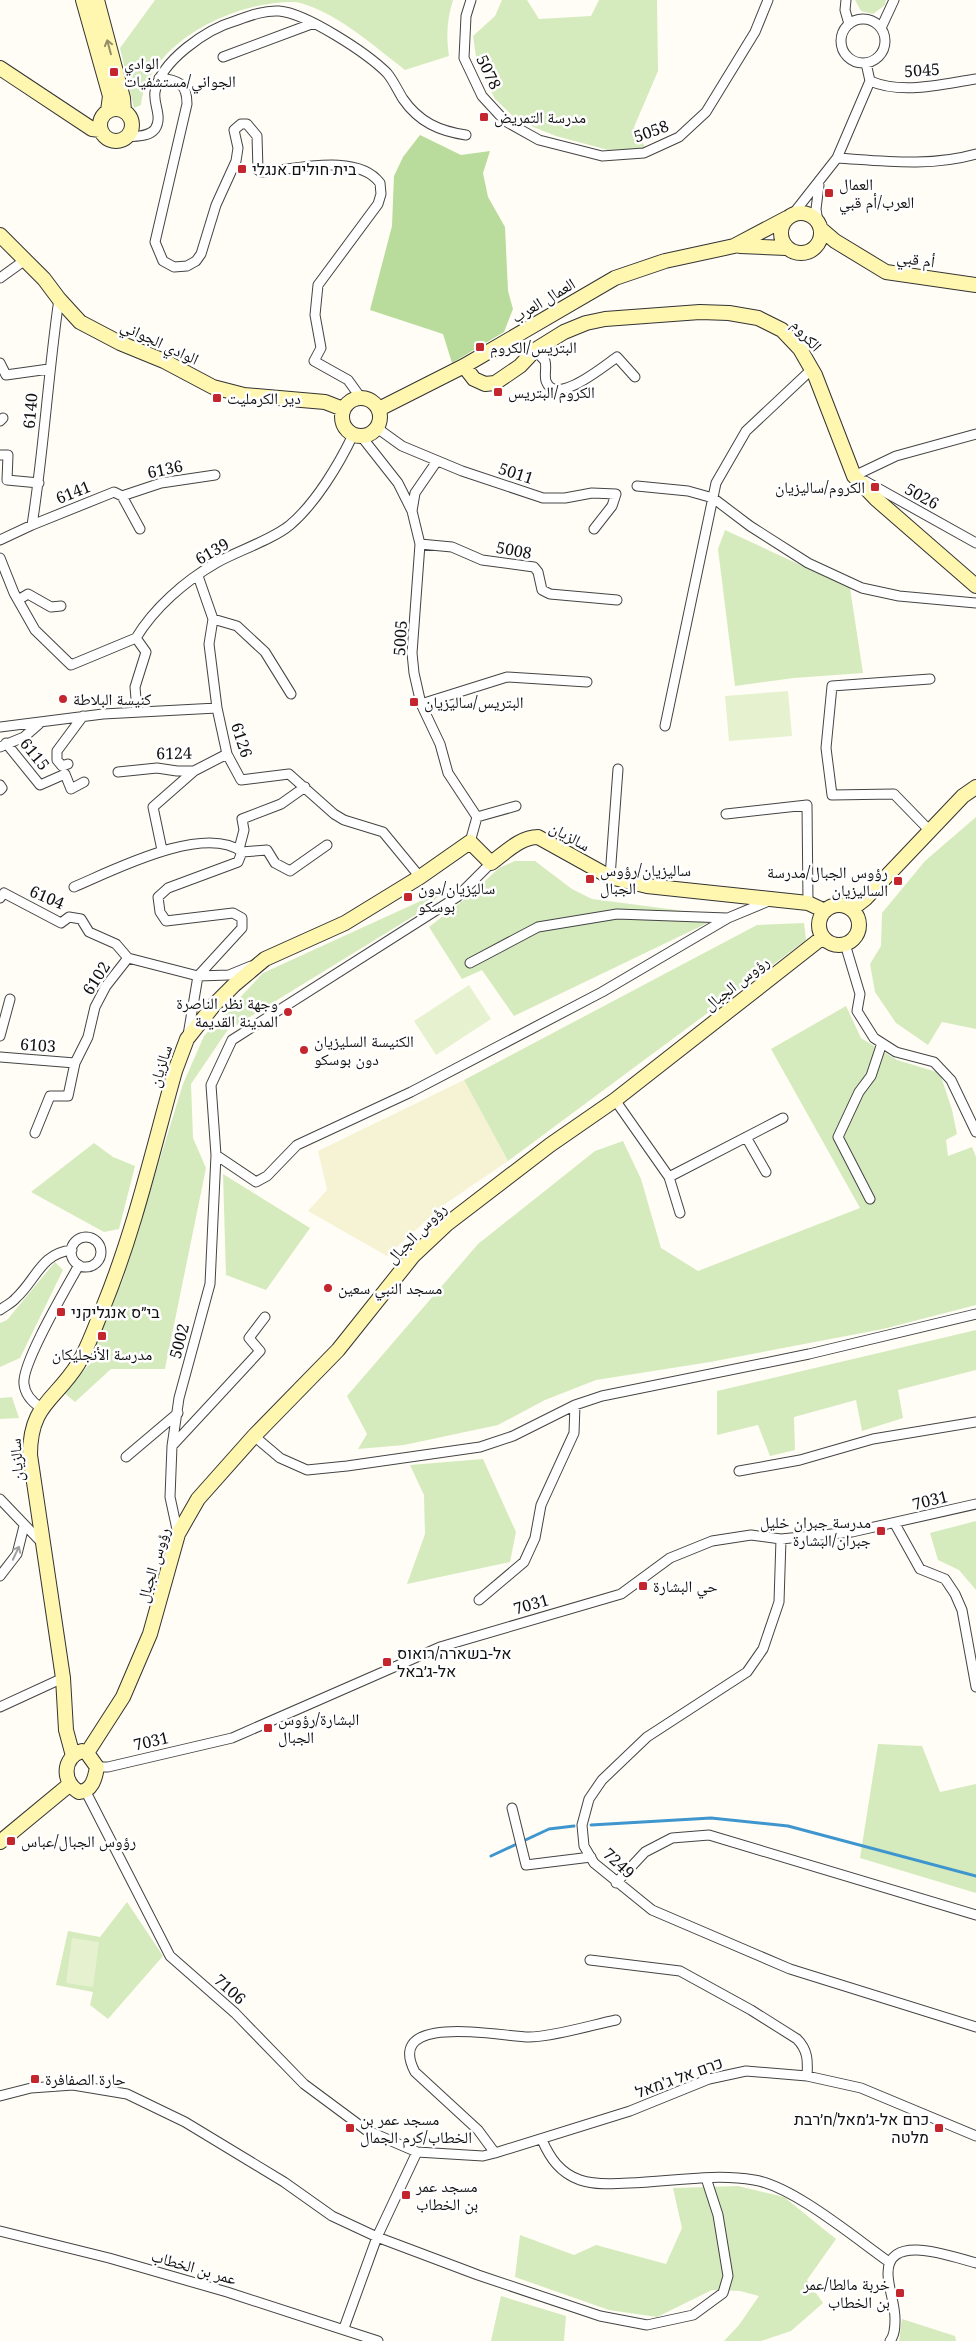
<svg xmlns="http://www.w3.org/2000/svg" width="976" height="2341" viewBox="0 0 976 2341" font-family="'Noto Serif','Noto Naskh Arabic',Heebo,serif">
  <rect width="100%" height="100%" fill="#fffdf5"/>
  <path fill="#f6f3d4" d="M464,1080L508,1161L442,1206L387,1256L308,1211L327,1190L318,1151Z"/>
  <path fill="#d5ebbd" d="M155,0H453C447,19 446,36 449,56L405,70C374,46 334,10 296,2C234,0 148,43 141,105L134,108L120,48Z
    M502,0H527L539,19L591,16L599,0H657L658,71L634,127L646,149L608,150L556,136L518,121L495,99L477,63L473,36L495,16Z
    M855,0H886L885,5L873,14L861,11Z
    M725,530L850,588L863,673L794,678L735,686L718,549Z
    M976,817V1029L942,1022L928,1045L896,1023L875,992L870,964L881,946L882,913L925,861Z
    M515,861H535L572,889L592,899L722,916L514,1016L482,970L462,979L429,927L469,896L499,868Z
    M449,888L417,914L227,1031L191,1084L193,1138L206,1168L165,1369H111L75,1402L63,1392L87,1367L123,1279L183,1084L204,1036L263,973Z
    M804,923L806,940L508,1161L464,1080L757,925Z
    M846,1006L861,1038L897,1060L940,1073L952,1110L957,1134L946,1140L948,1156L972,1147L976,1157V1305L883,1329L710,1362L596,1380L545,1400L498,1425L404,1445L358,1449L367,1434L347,1396L478,1244L595,1151L623,1141L641,1179L661,1248L698,1271L860,1208L771,1049Z
    M94,1143L113,1157L135,1166L119,1229L104,1232L31,1192Z
    M223,1174L310,1228L266,1290L226,1275Z
    M55,1262L63,1270L20,1358L0,1367V1323L7,1320Z
    M976,1330V1370L898,1390L903,1418L862,1431L856,1400L794,1417L795,1450L770,1456L758,1425L717,1435V1391Z
    M12,1397L19,1418L0,1419V1398Z
    M483,1459L516,1532L510,1562L407,1584L425,1534L424,1495L410,1465Z
    M976,1521V1590L959,1570L938,1560L930,1533Z
    M878,1744L922,1746L940,1792L976,1784V1893L860,1858Z
    M127,1902L163,1956L108,2019L90,2005L93,1992L56,1985L68,1931L100,1937Z
    M738,2186L784,2197L836,2239L807,2280L823,2303L791,2331L761,2341H724L739,2325L759,2296L740,2291L712,2290L657,2317L609,2310L515,2277L520,2235L574,2255L596,2245L666,2264L682,2228L673,2188Z
    M501,2296L566,2316L564,2341H491Z
    M902,2319L955,2336L956,2341H899Z"/>
  <path fill="#b9dc9c" d="M420,135L461,155L490,151L483,173L488,197L505,227L508,291L513,309L504,332L452,363L443,334L370,310L392,226L394,176L403,157Z"/>
  <path fill="#e6f2cf" d="M788,691L792,736L729,741L725,696Z
    M469,985L491,1019L436,1055L414,1021Z
    M72,1938L99,1942L93,1987L66,1983Z"/>
  <g fill="none" stroke-linecap="round" stroke-linejoin="round">
    <path stroke="#3f96cf" stroke-width="3" d="M591,1825L711,1818L788,1826L976,1876
      M491,1856L549,1829L574,1826"/>
    <defs>
      <path id="street" d="M471,0L466,16L464,58L482,96L505,121L539,140L602,156L644,153L679,137L706,112L755,32L768,0
        M846,0L845,10L849,24
        M841 41a22 22 0 1 1 44 0a22 22 0 1 1-44 0Z
        M881,28L894,0
        M223,57L314,23
        M159,78C178,80 187,83 187,104L155,242L163,261L174,267L187,266L196,261L201,254L216,205L236,161L238,148L234,130L241,124H247L257,136L258,170L261,172C293,170 357,152 380,183L381,194L378,204L318,285L315,315L321,348L314,361L348,380L361,398
        M870,81C903,95 942,84 976,79
        M127,137C136,136 149,137 155,129C163,117 153,104 155,92C160,61 207,29 235,21C249,16 264,10 279,11C306,13 367,53 387,73C393,80 398,91 403,99C419,122 439,131 466,135
        M837,158C884,161 930,167 976,154
        M793,214L837,158L870,81L866,63
        M818,222L816,209L819,185
        M0,278L25,260
        M535,350L545,361C547,368 544,374 546,381C555,407 604,366 617,357L635,377
        M0,363L6,375L49,369
        M0,421L3,418
        M377,428L402,446L462,471L543,498H565L592,493L616,494L612,506L594,529
        M361,436L398,483L412,511L420,544L412,653L414,673L421,704L440,744L448,773L477,817L470,842
        M0,455H8L7,480L39,483
        M854,476L896,456L976,434
        M865,481L976,543
        M637,486L688,491L713,498L750,526L808,563L862,588L899,596L976,603
        M122,496L161,483L215,475
        M412,511L415,493L437,461
        M32,525C44,450 48,374 59,299
        M0,540L32,525L114,492L122,496L140,529
        M420,544L452,547L482,560L534,567L538,572L542,590L550,594L617,600
        M0,558L14,593L35,630L71,665L136,638
        M198,576L213,619L209,644L217,708L227,754L241,780L289,774L334,814L344,820L383,832L420,877
        M18,600L28,594L51,607L61,606
        M213,619L237,626L265,652L291,694
        M136,638C154,608 185,581 216,563C237,551 272,540 290,525C316,503 339,464 353,435
        M136,638L146,652L135,687L137,711
        M421,704L507,677L587,682
        M665,726L716,483L746,431L812,369
        M0,727L103,714L217,708
        M6,743L40,785L65,774L71,789L84,782
        M0,747L24,737L40,723
        M68,764L62,766L57,760V751L83,716
        M118,772L157,768L177,771H194L227,754
        M0,785L2,788L0,790
        M726,814L807,805L808,903
        M477,817L516,806
        M930,831L894,794L832,795L826,748L832,686L930,679
        M239,849L244,830L242,819L281,804L305,787
        M162,850L153,807L194,771
        M242,852L267,850L275,863L290,871L327,845
        M491,863L457,897L232,1040L211,1085L216,1155L256,1182L267,1176L297,1145L411,1092L602,992L728,918L769,901
        M610,877L618,769
        M74,887C112,871 204,823 242,852L238,862L168,888L158,897L160,912L166,921L233,913L242,918V928L198,976L188,1035
        M0,898L4,893L61,923L69,917L81,919L89,932L116,944L128,958
        M845,944L860,994L857,1011L874,1038L896,1052L934,1062L951,1080L976,1132
        M128,958L198,976L229,975L251,966
        M470,963L538,927L617,914L727,918
        M0,1036L10,999
        M0,1057L75,1063
        M615,1100L669,1177L680,1213
        M35,1133L50,1096H68L75,1063L88,1037L95,1007L106,986L128,958
        M746,1137L766,1172
        M669,1177L783,1118
        M870,1199L838,1137L859,1092L871,1076L882,1043
        M71 1252a15 15 0 1 1 30 0a15 15 0 1 1-30 0Z
        M0,1310C5,1306 12,1303 16,1298C36,1280 41,1253 72,1250
        M41,1408C32,1402 25,1395 24,1384C21,1364 67,1287 79,1265
        M254,1436L280,1458L307,1470L347,1466L480,1447L513,1436L575,1405L602,1396L809,1354L976,1314
        M172,1446L260,1351L249,1338L265,1317
        M126,1457L178,1413
        M739,1471L800,1460L873,1439L976,1422
        M0,1499L42,1543
        M895,1524L920,1569L945,1579L955,1594L962,1610L976,1687
        M178,1534L170,1497L172,1446L179,1398L210,1284L216,1155
        M781,1539L779,1602L763,1649L747,1672L647,1737L602,1780L589,1799L582,1825L584,1846L594,1863L652,1910L790,1969L976,2027
        M0,1576L17,1554L24,1526
        M479,1600L524,1562L535,1538L541,1505L574,1433L575,1405
        M0,1707L63,1678
        M97,1767H108L232,1738L440,1647L621,1594L670,1558L712,1541L751,1535L781,1539L852,1532L976,1504
        M86,1792L170,1956L235,2013L304,2084L366,2130L417,2152L483,2156L495,2153L630,2111L709,2079L746,2071L807,2076L861,2088L976,2136
        M512,1808L526,1865L591,1857
        M616,1883L645,1852L672,1838L709,1835L976,1915
        M590,1960L680,1971L751,2010L797,2039C808,2050 808,2061 807,2076
        M0,2096L31,2088L73,2085L127,2094L185,2122L284,2182L332,2216L377,2237L478,2275L600,2316L647,2325L693,2315L723,2293L728,2276L718,2215L706,2178
        M542,2140C550,2158 560,2173 580,2180C594,2185 613,2184 629,2183C669,2182 713,2173 754,2180C793,2186 855,2238 889,2262
        M495,2153L478,2130L415,2072C383,2011 503,2037 529,2037C552,2037 592,2025 616,2020
        M0,2231L109,2258L227,2292L378,2341
        M344,2328L377,2237L417,2152
        M890,2341C895,2335 895,2326 895,2319C895,2303 888,2288 888,2273C888,2232 953,2257 976,2263"/>
      <path id="secondary" d="M83,0L110,96L108,111
        M97,0L123,98L124,111
        M0,68L92,129L100,130
        M100 125a16 16 0 1 1 32 0a16 16 0 1 1-32 0Z
        M781 233a20 20 0 1 1 40 0a20 20 0 1 1-40 0Z
        M821,229L835,241L886,272L976,285
        M0,235L44,279L59,299L80,322L120,343L164,361L213,387L244,395L325,402L343,409
        M740,246L786,248
        M464,366L474,379L485,384L495,383L520,366L535,350L564,332L586,323L605,319L700,312L729,313L758,318L782,330L800,349L815,375L854,476L876,499L976,586
        M342 417a19 19 0 1 1 38 0a19 19 0 1 1-38 0Z
        M379,409L464,366L615,278L665,261L734,246L787,218
        M819 925a20 20 0 1 1 40 0a20 20 0 1 1-40 0Z
        M852,909L865,899L963,796L976,787
        M82,1751L87,1753L97,1767C95,1779 92,1791 79,1792C62,1782 62,1758 82,1751Z
        M87,1753L123,1697L150,1634L178,1534L198,1499L254,1436L338,1350L413,1256L447,1224L550,1145L615,1100L823,937
        M73,1756L66,1730L63,1678L30,1455C30,1404 55,1401 78,1364C89,1346 96,1324 104,1305C135,1229 153,1149 175,1071L187,1039L214,1005L234,985L265,959L345,923L420,877L470,842L491,863C505,853 520,837 538,837L610,877L647,886L808,903L825,911
        M0,1842L69,1785"/>
    </defs>
    <use href="#street" stroke="#444" stroke-width="11"/>
    <use href="#secondary" stroke="#333" stroke-width="16"/>
    <use href="#street" stroke="#fff" stroke-width="9"/>
    <use href="#secondary" stroke="#fff6b0" stroke-width="14"/>
  </g>
  <defs><path id="oneway-shaft" d="M-6 0H5M1.5-3L5.5 0L1.5 3" fill="none" stroke-width="1.6" stroke-linecap="round" stroke-linejoin="round" transform="scale(1.25)"/></defs>
  <use stroke="#948f68" href="#oneway-shaft" transform="translate(109 47) rotate(-105)"/>
  <use stroke="#a0a0a0" href="#oneway-shaft" transform="translate(16 1553) rotate(-65)"/>
  <g fill="#c4262e" stroke="#fff" stroke-width="2">
    <rect x="109" y="67" width="10" height="10" rx="2.5"/>
    <rect x="479" y="112" width="10" height="10" rx="2.5"/>
    <rect x="237" y="164" width="10" height="10" rx="2.5"/>
    <rect x="824" y="188" width="10" height="10" rx="2.5"/>
    <rect x="475" y="342" width="10" height="10" rx="2.5"/>
    <rect x="493" y="387" width="10" height="10" rx="2.5"/>
    <rect x="212" y="393" width="10" height="10" rx="2.5"/>
    <rect x="870" y="482" width="10" height="10" rx="2.5"/>
    <circle cx="63" cy="699" r="5"/>
    <rect x="409" y="697" width="10" height="10" rx="2.5"/>
    <rect x="585" y="874" width="10" height="10" rx="2.5"/>
    <rect x="893" y="876" width="10" height="10" rx="2.5"/>
    <rect x="403" y="892" width="10" height="10" rx="2.5"/>
    <circle cx="288" cy="1012" r="5"/>
    <circle cx="304" cy="1050" r="5"/>
    <circle cx="328" cy="1288" r="5"/>
    <rect x="56" y="1307" width="10" height="10" rx="2.5"/>
    <rect x="97" y="1331" width="10" height="10" rx="2.5"/>
    <rect x="876" y="1526" width="10" height="10" rx="2.5"/>
    <rect x="638" y="1581" width="10" height="10" rx="2.5"/>
    <rect x="382" y="1657" width="10" height="10" rx="2.5"/>
    <rect x="263" y="1723" width="10" height="10" rx="2.5"/>
    <rect x="6" y="1836" width="10" height="10" rx="2.5"/>
    <rect x="30" y="2074" width="10" height="10" rx="2.5"/>
    <rect x="345" y="2123" width="10" height="10" rx="2.5"/>
    <rect x="934" y="2123" width="10" height="10" rx="2.5"/>
    <rect x="401" y="2190" width="10" height="10" rx="2.5"/>
    <rect x="895" y="2288" width="10" height="10" rx="2.5"/>
  </g>
  <g text-anchor="middle" dominant-baseline="central" stroke-width="5" stroke-linejoin="round" paint-order="stroke">
    <g font-size="16" fill="#111" stroke="#fff" text-anchor="start">
      <text x="124" y="63">الوادي<tspan x="124" dy="18">الجواني/مستشفيات</tspan></text>
      <text x="494" y="117">مدرسة التمريض</text>
      <text x="252" y="169">בית חולים אנגלי</text>
      <text x="839" y="184">العمال<tspan x="839" dy="18">العرب/أم قبي</tspan></text>
      <text x="490" y="347">البتريس/الكروم</text>
      <text x="508" y="392">الكروم/البتريس</text>
      <text x="227" y="398">دير الكرمليت</text>
      <text x="865" y="487" text-anchor="end">الكروم/ساليزيان</text>
      <text x="73" y="699">كنيسة البلاطة</text>
      <text x="424" y="702">البتريس/ساليزيان</text>
      <text x="600" y="870">ساليزيان/رؤوس<tspan x="600" dy="18">الجبال</tspan></text>
      <text x="888" y="872" text-anchor="end">رؤوس الجبال/مدرسة<tspan x="888" dy="18">الساليزيان</tspan></text>
      <text x="418" y="888">ساليزيان/دون<tspan x="418" dy="18">بوسكو</tspan></text>
      <text x="278" y="1003" text-anchor="end">وجهة نظر الناصرة<tspan x="278" dy="18">المدينة القديمة</tspan></text>
      <text x="314" y="1041">الكنيسة السليزيان<tspan x="314" dy="18">دون بوسكو</tspan></text>
      <text x="338" y="1288">مسجد النبي سعين</text>
      <text x="71" y="1312">בי״ס אנגליקני</text>
      <text x="102" y="1354" text-anchor="middle">مدرسة الأنجليكان</text>
      <text x="871" y="1522" text-anchor="end">مدرسة جبران خليل<tspan x="871" dy="18">جبران/البشارة</tspan></text>
      <text x="653" y="1586">حي البشارة</text>
      <text x="397" y="1653">אל-בשארה/רואוס<tspan x="397" dy="18">אל-ג׳באל</tspan></text>
      <text x="278" y="1719">البشارة/رؤوس<tspan x="278" dy="18">الجبال</tspan></text>
      <text x="21" y="1841">رؤوس الجبال/عباس</text>
      <text x="45" y="2079">حارة الصفافرة</text>
      <text x="360" y="2119">مسجد عمر بن<tspan x="360" dy="18">الخطاب/كرم الجمال</tspan></text>
      <text x="929" y="2119" text-anchor="end">כרם אל-ג׳מאל/ח׳רבת<tspan x="929" dy="18">מלטה</tspan></text>
      <text x="416" y="2186">مسجد عمر<tspan x="416" dy="18">بن الخطاب</tspan></text>
      <text x="890" y="2284" text-anchor="end">خربة مالطا/عمر<tspan x="890" dy="18">بن الخطاب</tspan></text>
    </g>
    <g font-size="16" fill="#111" stroke="#fff">
      <text transform="translate(922 70) rotate(-4)">5045</text>
      <text transform="translate(489 72) rotate(64)">5078</text>
      <text transform="translate(651 131) rotate(-20)">5058</text>
      <text transform="translate(916 259) rotate(8)">أم قبي</text>
      <text transform="translate(543 300) rotate(-31)">العمال العرب</text>
      <text transform="translate(807 335) rotate(49)">الكروم</text>
      <text transform="translate(160 342) rotate(25)">الوادي الجواني</text>
      <text transform="translate(30 411) rotate(-85)">6140</text>
      <text transform="translate(165 469) rotate(-12)">6136</text>
      <text transform="translate(516 473) rotate(18)">5011</text>
      <text transform="translate(73 492) rotate(-22)">6141</text>
      <text transform="translate(922 496) rotate(29)">5026</text>
      <text transform="translate(514 550) rotate(10)">5008</text>
      <text transform="translate(212 551) rotate(-30)">6139</text>
      <text transform="translate(400 638) rotate(-87)">5005</text>
      <text transform="translate(242 740) rotate(72)">6126</text>
      <text transform="translate(174 753) rotate(-1)">6124</text>
      <text transform="translate(35 754) rotate(51)">6115</text>
      <text transform="translate(570 836) rotate(29)">سالزيان</text>
      <text transform="translate(47 897) rotate(23)">6104</text>
      <text transform="translate(96 978) rotate(-57)">6102</text>
      <text transform="translate(736 983) rotate(-38)">رؤوس الجبال</text>
      <text transform="translate(38 1045) rotate(4)">6103</text>
      <text transform="translate(160 1066) rotate(-72)">سالزيان</text>
      <text transform="translate(416 1233) rotate(-45)">رؤوس الجبال</text>
      <text transform="translate(179 1341) rotate(-75)">5002</text>
      <text transform="translate(16 1460) rotate(-94)">سالزيان</text>
      <text transform="translate(930 1500) rotate(-14)">7031</text>
      <text transform="translate(153 1565) rotate(-73)">رؤوس الجبال</text>
      <text transform="translate(531 1604) rotate(-16)">7031</text>
      <text transform="translate(151 1741) rotate(-13)">7031</text>
      <text transform="translate(619 1863) rotate(43)">7249</text>
      <text transform="translate(230 1989) rotate(42)">7106</text>
      <text transform="translate(679 2077) rotate(-20)">כרם אל ג'מאל</text>
      <text transform="translate(194 2267) rotate(16)">عمر بن الخطاب</text>
    </g>
  </g>
</svg>
